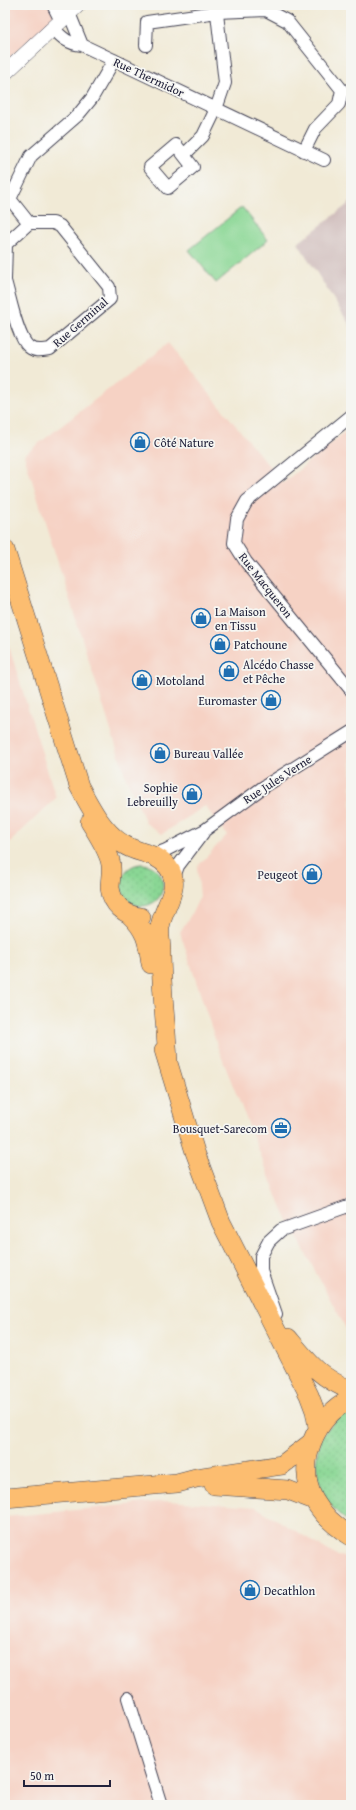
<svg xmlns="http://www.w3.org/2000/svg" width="356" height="1810" viewBox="0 0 356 1810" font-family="'Gentium Book Plus',serif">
  <defs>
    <pattern id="grass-dots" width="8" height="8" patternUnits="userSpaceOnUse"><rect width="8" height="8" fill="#8ad794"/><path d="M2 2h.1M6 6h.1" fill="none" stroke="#77b880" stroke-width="1.8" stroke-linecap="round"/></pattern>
  </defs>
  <rect width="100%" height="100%" fill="#f6f6f2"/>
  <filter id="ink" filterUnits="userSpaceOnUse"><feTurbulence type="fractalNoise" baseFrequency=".025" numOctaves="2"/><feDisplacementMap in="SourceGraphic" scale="8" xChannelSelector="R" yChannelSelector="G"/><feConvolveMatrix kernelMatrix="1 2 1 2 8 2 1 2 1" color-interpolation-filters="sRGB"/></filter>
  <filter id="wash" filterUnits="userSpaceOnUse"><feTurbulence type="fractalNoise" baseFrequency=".012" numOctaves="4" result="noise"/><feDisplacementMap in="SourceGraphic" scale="16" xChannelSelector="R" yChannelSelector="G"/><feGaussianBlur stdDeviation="0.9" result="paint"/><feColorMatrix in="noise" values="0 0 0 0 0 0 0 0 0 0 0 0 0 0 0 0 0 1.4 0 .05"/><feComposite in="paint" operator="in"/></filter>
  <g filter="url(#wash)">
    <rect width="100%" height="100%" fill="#f1ead6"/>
    <path fill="#f6d2c4" d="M5,5H57L63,13L5,61Z
      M168,343L283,483L351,427V1338L283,1211L218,1048L180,932L192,913L200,896L197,867L227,835L205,806L162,834L146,823L125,775L24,455Z
      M5,634L56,798L5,847Z
      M167,1501L256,1507L337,1556L351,1557V1805H5V1517Z"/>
    <path fill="#d1bfbe" d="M351,202V327L298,243Z"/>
    <path fill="url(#grass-dots)" stroke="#567c68" d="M121 885a21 21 0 1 1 42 0a21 21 0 1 1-42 0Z
      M351,1406V1523C322,1506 308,1469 322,1437C326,1428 343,1414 351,1406Z"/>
    <path fill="#8ad794" stroke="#567c68" d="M242,207L268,240L216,283L189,250Z"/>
  </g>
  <g filter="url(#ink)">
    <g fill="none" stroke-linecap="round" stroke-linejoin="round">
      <defs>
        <path id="minor" d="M53,5L61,21
          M69,13L82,45
          M54,29C62,38 69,44 82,45L324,160
          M146,45L147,22L217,12L266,10L287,21L342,90L339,104L315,129L304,151
          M176,145L193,167L168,188L150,167Z
          M184,155L203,136L216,109L225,83L216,5
          M10,199L31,156L78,115L92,98L114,60
          M5,203L10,199L29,223
          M5,280L6,244L29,223H53L60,226L109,287L110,299L50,349C43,350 35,352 29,347C17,337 10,297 5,281
          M351,416L247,501L237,519L234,543L246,562L351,690
          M153,855L166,850L205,830L262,788L351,732
          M173,880L178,866L203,833
          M276,1314L261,1271V1256L269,1241L281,1230L351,1205
          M128,1698L161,1805"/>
        <path id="tertiary" d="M5,73L78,5"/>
        <path id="primary" d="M5,550L79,786C90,807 103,832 123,844C137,854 157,852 168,867C183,887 163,906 160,927C159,935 161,943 161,951C161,988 166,1024 168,1061
          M90,822C97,833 106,847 110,860C113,870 110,878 110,888C112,904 125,916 141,917
          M129,914C146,930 148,941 151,964
          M164,1050L195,1152L221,1222L309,1395L315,1411L318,1427
          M288,1338C308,1362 321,1379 351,1390
          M351,1399C315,1417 295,1462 314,1500C323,1516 336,1527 351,1536
          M214,1485L288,1490L314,1500
          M5,1498L177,1483L196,1478L282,1465L311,1443"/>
      </defs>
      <use href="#minor" stroke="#414052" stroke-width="14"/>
      <use href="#tertiary" stroke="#414052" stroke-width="16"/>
      <use href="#primary" stroke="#414052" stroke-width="20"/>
      <use href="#minor" stroke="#fff" stroke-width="12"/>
      <use href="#tertiary" stroke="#fff" stroke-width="15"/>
      <use href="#primary" stroke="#fcbd6f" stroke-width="19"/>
    </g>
  </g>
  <defs>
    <symbol id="shop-ring" viewBox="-11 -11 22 22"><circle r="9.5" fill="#f6f6f2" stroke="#1f6fb2" stroke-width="1.5"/><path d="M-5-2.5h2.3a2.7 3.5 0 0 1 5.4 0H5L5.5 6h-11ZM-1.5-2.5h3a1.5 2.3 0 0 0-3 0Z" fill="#1f6fb2"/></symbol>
    <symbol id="office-ring" viewBox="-11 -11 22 22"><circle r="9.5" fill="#f6f6f2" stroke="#1f6fb2" stroke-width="1.5"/><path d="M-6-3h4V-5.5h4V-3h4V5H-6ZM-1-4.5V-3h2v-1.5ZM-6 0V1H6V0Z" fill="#1f6fb2"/></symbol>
  </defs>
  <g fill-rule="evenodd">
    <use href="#shop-ring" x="129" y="431" width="22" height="22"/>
    <use href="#shop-ring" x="190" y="607" width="22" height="22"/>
    <use href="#shop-ring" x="209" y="633" width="22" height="22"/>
    <use href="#shop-ring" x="218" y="660" width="22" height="22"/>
    <use href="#shop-ring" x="131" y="669" width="22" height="22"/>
    <use href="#shop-ring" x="260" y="689" width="22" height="22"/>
    <use href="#shop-ring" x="149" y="742" width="22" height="22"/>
    <use href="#shop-ring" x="181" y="783" width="22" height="22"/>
    <use href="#shop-ring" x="301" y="863" width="22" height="22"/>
    <use href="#office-ring" x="270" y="1117" width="22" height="22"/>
    <use href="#shop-ring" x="239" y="1579" width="22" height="22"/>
  </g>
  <g text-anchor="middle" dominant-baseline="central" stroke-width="3.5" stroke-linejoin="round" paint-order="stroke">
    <g font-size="12" fill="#22223b" stroke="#f6f6f2">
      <text transform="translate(149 77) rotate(25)">Rue Thermidor</text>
      <text transform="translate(80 322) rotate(-41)">Rue Germinal</text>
      <text transform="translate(266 585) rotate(52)">Rue Macqueron</text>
      <text transform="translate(277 779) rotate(-33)">Rue Jules Verne</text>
    </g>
    <g font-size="12" fill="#22223b" stroke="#f6f6f2" text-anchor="start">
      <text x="154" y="442">Côté Nature</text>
      <text x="215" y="611">La Maison<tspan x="215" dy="14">en Tissu</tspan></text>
      <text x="234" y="644">Patchoune</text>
      <text x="243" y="664">Alcédo Chasse<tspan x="243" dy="14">et Pêche</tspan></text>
      <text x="156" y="680">Motoland</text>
      <text x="257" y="700" text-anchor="end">Euromaster</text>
      <text x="174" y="753">Bureau Vallée</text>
      <text x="178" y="787" text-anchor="end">Sophie<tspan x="178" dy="14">Lebreuilly</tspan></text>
      <text x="298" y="874" text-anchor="end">Peugeot</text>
      <text x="267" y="1128" text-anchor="end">Bousquet-Sarecom</text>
      <text x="264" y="1590">Decathlon</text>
    </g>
  </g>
  <rect width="356" height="1810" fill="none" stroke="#f6f6f2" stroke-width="20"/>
  <path d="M24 1780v6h86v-6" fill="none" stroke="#22223b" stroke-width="2"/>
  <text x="30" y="1780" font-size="12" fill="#22223b" stroke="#f6f6f2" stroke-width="3" paint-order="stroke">50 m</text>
</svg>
